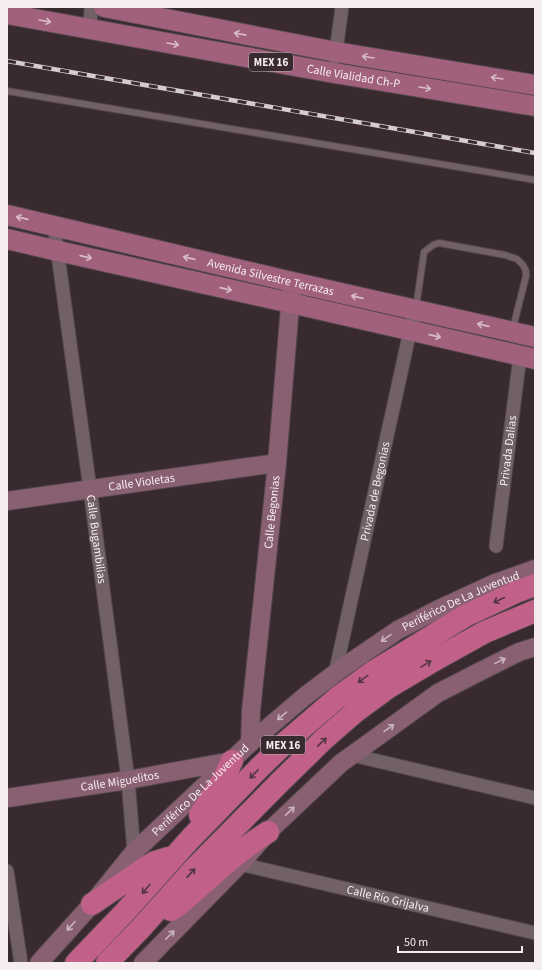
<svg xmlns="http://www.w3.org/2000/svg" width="542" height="970" viewBox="0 0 542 970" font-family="'Source Sans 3',sans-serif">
  <rect width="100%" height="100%" fill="#382a2f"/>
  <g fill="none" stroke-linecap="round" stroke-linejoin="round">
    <defs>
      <path id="lane" d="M7,91L535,180
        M416,308L424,252L433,245L439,243L505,255L517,259L523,265L526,271V276L513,328"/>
      <g id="street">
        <path d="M90,29L91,7"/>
        <path d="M335,59L342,7"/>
        <path id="s1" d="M54,226L90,489L128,780L134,852"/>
        <path id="s2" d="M496,546L520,356"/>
        <path id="s3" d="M335,674L410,331L416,310"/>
        <path d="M352,755L535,798"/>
        <path id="s4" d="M240,864L535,933"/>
        <path d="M7,871L21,963"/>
      </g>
      <g id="secondary">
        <path id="s5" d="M7,501L277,463"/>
        <path id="s6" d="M250,743L251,711L277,463L292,282"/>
        <path id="s7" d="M7,798L128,780L232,761"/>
        <path id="s8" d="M39,963L92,904L134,852L250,743L304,697L345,666L398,630L439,609L493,584L535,569"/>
        <path d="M143,963L240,864L268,832L341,763L438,693L479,672L519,652L535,647"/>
      </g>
      <g id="primary">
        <path d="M104,7L336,52L535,85"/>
        <path id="s9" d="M7,14L334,73L535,106"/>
        <path id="s10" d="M7,215L292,282L535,337"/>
        <path d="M7,239L58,251L291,303L535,359"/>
      </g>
      <path id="highway" d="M200,815L223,780L232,761
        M92,904L145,868L155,862L168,858
        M171,910L181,903C209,879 236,852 268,832
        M76,963L125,912L191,838L259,768L287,741L337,698L373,672L465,616L516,592L535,585
        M107,963L141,928L192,871L281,781L324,739L355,712L389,687L438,658L485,632L535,611"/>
    </defs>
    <use href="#lane" stroke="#52464b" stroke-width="8"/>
    <use href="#street" stroke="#52464b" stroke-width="15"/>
    <use href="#secondary" stroke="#52464b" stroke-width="20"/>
    <use href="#primary" stroke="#52464b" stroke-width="22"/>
    <use href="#highway" stroke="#52464b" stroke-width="24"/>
    <use href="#lane" stroke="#716066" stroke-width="6"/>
    <use href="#street" stroke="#716066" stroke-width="13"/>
    <use href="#secondary" stroke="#896071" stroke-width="18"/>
    <use href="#primary" stroke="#a1617c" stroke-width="20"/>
    <use href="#highway" stroke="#c1618a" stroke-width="22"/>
    <defs>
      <path id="rail" d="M7,61L535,153"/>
    </defs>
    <use href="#rail" stroke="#d5cccf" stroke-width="4.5"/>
    <use href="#rail" stroke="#382a2f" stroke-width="3" stroke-dasharray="9" stroke-linecap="butt"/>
  </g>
  <defs><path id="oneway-shaft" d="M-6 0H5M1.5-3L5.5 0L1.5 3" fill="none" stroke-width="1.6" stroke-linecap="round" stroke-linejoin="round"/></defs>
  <g stroke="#d8bbc7">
    <use href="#oneway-shaft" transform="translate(45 21) rotate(10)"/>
    <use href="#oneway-shaft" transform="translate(240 34) rotate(-169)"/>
    <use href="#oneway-shaft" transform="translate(173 44) rotate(10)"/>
    <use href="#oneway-shaft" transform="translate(368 57) rotate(-171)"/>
    <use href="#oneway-shaft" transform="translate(497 78) rotate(-171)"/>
    <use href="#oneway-shaft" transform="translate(425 88) rotate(9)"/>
    <use href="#oneway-shaft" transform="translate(22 218) rotate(-167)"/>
    <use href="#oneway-shaft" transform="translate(86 257) rotate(13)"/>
    <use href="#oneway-shaft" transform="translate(189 258) rotate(-167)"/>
    <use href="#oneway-shaft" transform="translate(226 289) rotate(13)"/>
    <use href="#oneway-shaft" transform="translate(357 297) rotate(-167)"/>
    <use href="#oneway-shaft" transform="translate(483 325) rotate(-167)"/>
    <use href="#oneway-shaft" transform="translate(435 336) rotate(13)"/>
  </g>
  <g stroke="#533541">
    <use href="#oneway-shaft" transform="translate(499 600) rotate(155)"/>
    <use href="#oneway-shaft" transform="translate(426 664) rotate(-31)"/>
    <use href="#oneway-shaft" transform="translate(363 679) rotate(144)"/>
    <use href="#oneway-shaft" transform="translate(322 742) rotate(-43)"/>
    <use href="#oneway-shaft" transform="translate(254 774) rotate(134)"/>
    <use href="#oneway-shaft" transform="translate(191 873) rotate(-47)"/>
    <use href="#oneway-shaft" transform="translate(146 889) rotate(131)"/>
  </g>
  <g stroke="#cab4bd">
    <use href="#oneway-shaft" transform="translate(386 638) rotate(145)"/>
    <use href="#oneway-shaft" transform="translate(500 661) rotate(-26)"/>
    <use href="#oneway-shaft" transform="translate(282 716) rotate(140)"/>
    <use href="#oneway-shaft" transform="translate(389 728) rotate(-35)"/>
    <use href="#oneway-shaft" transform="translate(290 811) rotate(-43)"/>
    <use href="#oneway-shaft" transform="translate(71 926) rotate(132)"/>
    <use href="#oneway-shaft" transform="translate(170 935) rotate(-45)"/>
  </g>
  <g text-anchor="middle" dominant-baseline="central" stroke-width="4" stroke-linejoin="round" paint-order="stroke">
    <g fill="#382a2f" stroke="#bcb2b5" stroke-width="1">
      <rect x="249" y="53" width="44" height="18" rx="3"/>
      <rect x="261" y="736" width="44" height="18" rx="3"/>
    </g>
    <g font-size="11" font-weight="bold" fill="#f5ecef">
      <text x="271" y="62">MEX 16</text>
      <text x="283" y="745">MEX 16</text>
    </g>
    <g font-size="12" fill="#f5ecef" stroke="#382a2f">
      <text stroke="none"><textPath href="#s9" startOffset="352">Calle Vialidad Ch-P</textPath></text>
      <text stroke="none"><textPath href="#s10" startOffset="271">Avenida Silvestre Terrazas</textPath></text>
      <text stroke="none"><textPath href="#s2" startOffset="96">Privada Dalias</textPath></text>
      <text stroke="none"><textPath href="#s5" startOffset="136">Calle Violetas</textPath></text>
      <text stroke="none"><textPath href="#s3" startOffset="187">Privada de Begonias</textPath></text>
      <text stroke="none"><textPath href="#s6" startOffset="232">Calle Begonias</textPath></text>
      <text stroke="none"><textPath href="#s1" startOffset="316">Calle Bugambilias</textPath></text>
      <text stroke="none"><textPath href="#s8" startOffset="561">Periférico De La Juventud</textPath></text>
      <text stroke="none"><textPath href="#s7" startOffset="114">Calle Miguelitos</textPath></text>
      <text stroke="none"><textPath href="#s8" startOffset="237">Periférico De La Juventud</textPath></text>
      <text stroke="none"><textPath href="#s4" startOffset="152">Calle Río Grijalva</textPath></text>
    </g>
  </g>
  <rect width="542" height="970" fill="none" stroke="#f5ecef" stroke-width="16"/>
  <path d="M398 946v6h124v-6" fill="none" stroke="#f5ecef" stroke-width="2"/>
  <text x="404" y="946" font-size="12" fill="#f5ecef" stroke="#382a2f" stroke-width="3" paint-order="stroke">50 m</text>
</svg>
